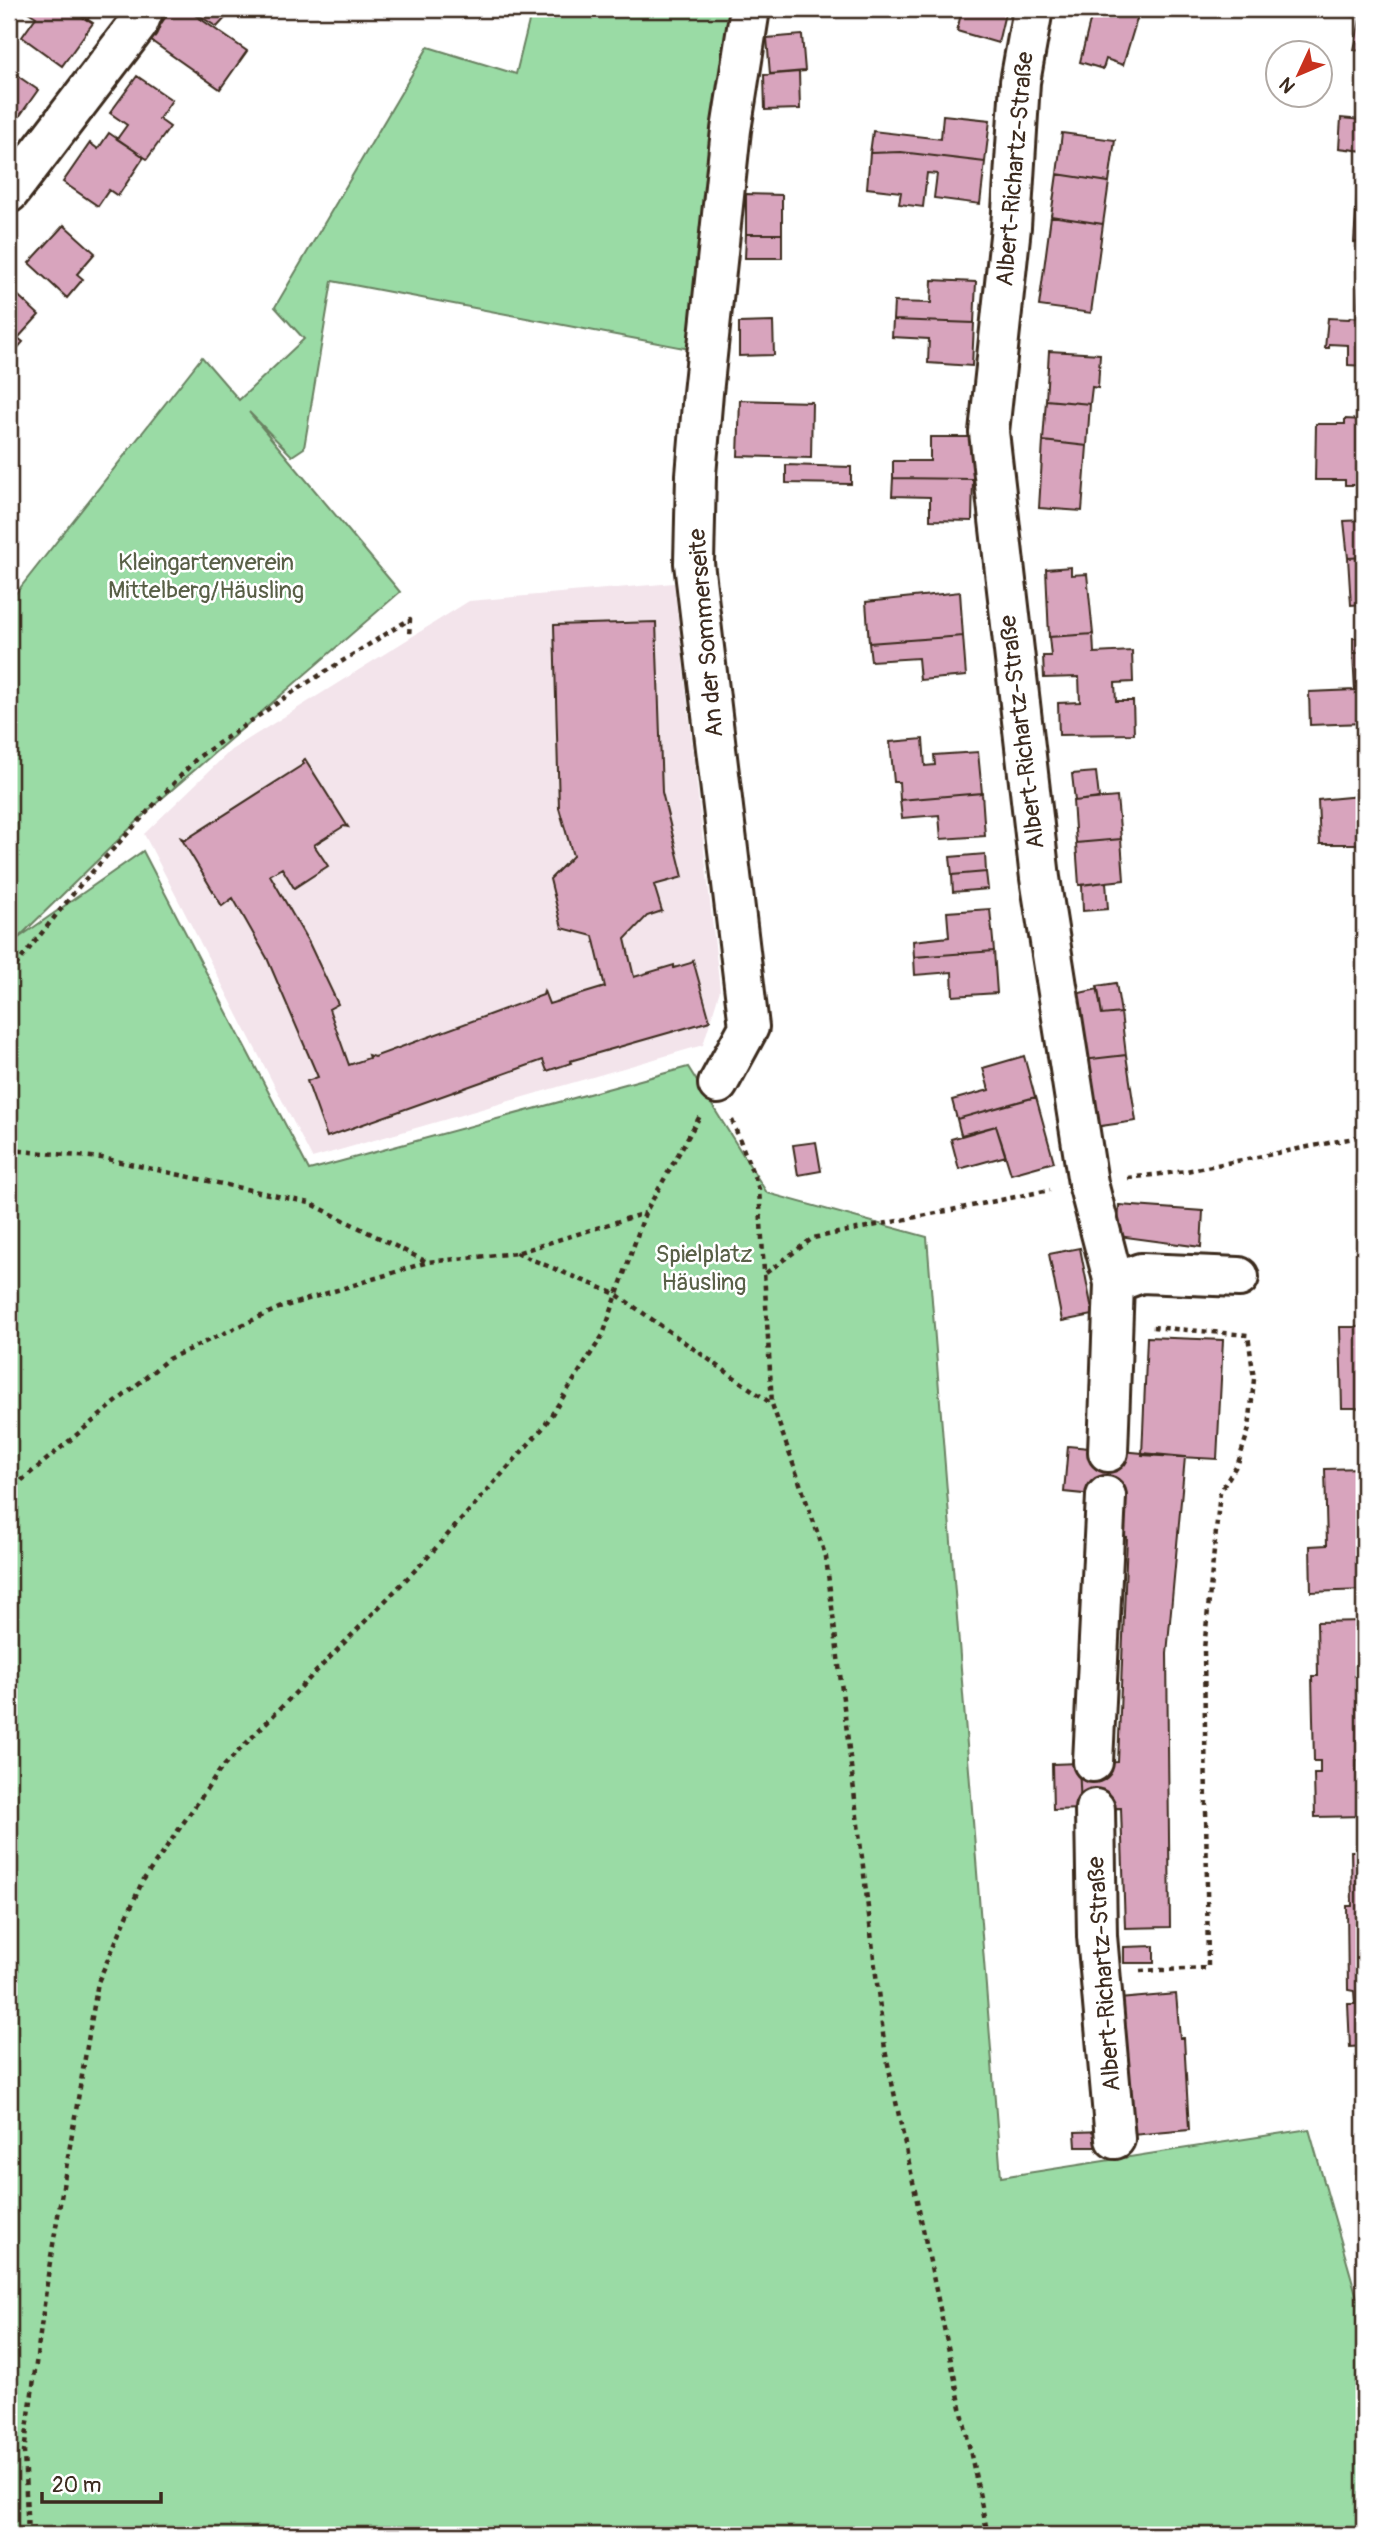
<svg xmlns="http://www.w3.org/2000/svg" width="1373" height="2544" viewBox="0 0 1373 2544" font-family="Pangolin,sans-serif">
  <rect width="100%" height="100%" fill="#fff"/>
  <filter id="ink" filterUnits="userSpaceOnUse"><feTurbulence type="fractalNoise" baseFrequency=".0143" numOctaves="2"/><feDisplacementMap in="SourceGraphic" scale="14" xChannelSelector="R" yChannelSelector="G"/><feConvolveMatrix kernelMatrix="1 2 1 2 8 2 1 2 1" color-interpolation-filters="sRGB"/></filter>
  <g filter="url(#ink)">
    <path fill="#f3e4eb" d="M674,583L720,990L703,1045L312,1158L144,834L231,750L469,601Z"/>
    <path fill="#9adba5" stroke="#6a8262" stroke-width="2" d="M532,9H732L695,350L332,281L304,448L292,456L249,412L400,592L152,807L17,939L143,851L309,1170L688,1067L767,1193L927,1237L1001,2177L1309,2129L1364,2322V2535H9V602L202,357L239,400L304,339L275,307L428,47L516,74Z"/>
    <path fill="#d8a4bd" stroke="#3b2a1e" stroke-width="2" d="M30,9H71L93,23L62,66L22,37L36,17L28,12Z
      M71,9H95L87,20Z
      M171,9H186L247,51L220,89L150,40Z
      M189,9H221L228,15L217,27Z
      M962,9H1006L998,43L957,31Z
      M1093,9H1140L1123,65L1106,59L1103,69L1080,62Z
      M1328,9H1362L1358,17L1328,13Z
      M1362,9H1364V51L1354,50Z
      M802,35L805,71L770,74L767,38Z
      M9,70L38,90L9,131Z
      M799,72L800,109L765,110L764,75Z
      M137,76L172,100L159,119L170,127L147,159L117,139L127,125L110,113Z
      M1364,93V151L1339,148L1341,118L1362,120Z
      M943,115L990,120L985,162L901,152L870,153L873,131L941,139Z
      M109,133L144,157L118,196L109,190L98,206L63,182L90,143L98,149Z
      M1062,133L1115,140L1109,182L1057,174Z
      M901,152L985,162L980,204L934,198L937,174L927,173L923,207L899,204L901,192L867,188L870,153Z
      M1057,174L1109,182L1103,224L1051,216Z
      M746,194L782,195V234H746Z
      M1357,196H1364V243L1354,242Z
      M1051,216L1103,224L1091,313L1039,306Z
      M64,225L95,253L77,274L83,279L67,298L29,263Z
      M746,234H782V258H745Z
      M932,280L976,282L974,323L893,320L894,302L931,303Z
      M9,287L39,315L18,338L23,342L9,358Z
      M1359,288H1364V318L1357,317Z
      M1350,317L1364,318V366L1348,365V345L1329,344V348H1325L1328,318L1349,319Z
      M893,320L974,323L972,366L928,363L929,339L892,337Z
      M773,322L774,355L739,356V323Z
      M1049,351L1100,354L1098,388L1092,387L1090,404L1046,400Z
      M740,400L812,402L811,458L738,456Z
      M1046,400L1090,404L1087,446L1043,441Z
      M1345,419L1364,420V485H1345V480H1315L1316,424H1345Z
      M930,437H973V479L893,478V461H930Z
      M1043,441L1087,446L1082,511L1039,508Z
      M786,465L851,467V484L786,483Z
      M893,478L973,479L972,521L930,520V497L892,496Z
      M1364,520V557L1348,558L1344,521Z
      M1364,557V604L1351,605L1348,558Z
      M1071,567V575L1087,574L1093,634L1049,637L1046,569Z
      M960,592L963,636L869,643L866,602Z
      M656,622L662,792L683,877L654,885L662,911L647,916L625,939L634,977L674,965V968L691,963L693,960L710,1021L570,1061L571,1063L547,1071L543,1060L327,1137L307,1081L318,1077L267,958L233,898L222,906L181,838L185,840L304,764L302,761L305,759L348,827L344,826L314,845L328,866L294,888L282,868L270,875L309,943L338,1004L329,1009L349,1065L369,1058L368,1055L374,1057L543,995L544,991L549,1004L605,987L593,936L562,928L550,879L573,856L559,808L554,625Z
      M1093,634L1094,653L1132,651L1133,682L1115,683L1116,701H1133L1134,734L1059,735L1058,703L1080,702L1079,677L1044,678L1043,656H1051L1049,637Z
      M963,636L966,676L920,680L918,658L871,661L869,643Z
      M1353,638H1364V653H1353Z
      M1353,653H1364V723L1310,725L1309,692L1355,690Z
      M923,739L925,766L935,765L934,755L978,752L982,793L900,800L899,782H894L890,742Z
      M1359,759H1364V796H1360Z
      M1096,772L1099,798L1075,801L1072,774Z
      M982,793L985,836L941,839L939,815L902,818L900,800Z
      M1360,796H1364V844H1320L1318,800Z
      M1117,797L1121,839L1076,843L1073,801Z
      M1121,839L1124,880L1079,885L1076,843Z
      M985,854L986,872L952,875L950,857Z
      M986,872L988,889L953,892L952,875Z
      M1106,882L1108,909L1083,911L1082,885Z
      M990,909L994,951L914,957L913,941L949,937L947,912Z
      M994,951L997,993L953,996L952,972L915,975L914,957Z
      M1116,983L1121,1013L1102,1015L1097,986Z
      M1098,989L1102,1015L1121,1013L1126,1055L1083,1060L1075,994Z
      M1126,1055L1136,1121L1094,1127L1083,1060Z
      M1024,1056L1035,1097L957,1119L952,1100L989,1090L983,1068Z
      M1036,1097L1054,1162L1011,1174L996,1126L961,1135L957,1119Z
      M996,1126L1006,1156L959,1169L951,1139Z
      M816,1142L821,1171L798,1175L793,1145Z
      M1119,1205L1203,1211L1201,1247L1118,1236Z
      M1080,1248L1093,1315L1062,1321L1049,1254Z
      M1340,1327H1364V1408H1342Z
      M1147,1337L1223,1340L1217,1459L1142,1455Z
      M1068,1446L1185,1457L1167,1654L1170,1927L1125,1928L1121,1808L1081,1809L1079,1763L1118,1762L1127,1537L1112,1536L1113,1497L1064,1492Z
      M1364,1468V1590L1311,1592L1310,1546L1327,1545L1325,1469Z
      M1364,1621V1663H1355V1676L1364,1675V1760H1357V1773H1364V1816L1315,1817L1314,1774H1320V1761H1314L1312,1676H1318L1317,1622Z
      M1079,1763L1081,1809L1053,1810L1052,1764Z
      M1351,1851H1364V2046L1350,2047L1348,2004H1355L1354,1991L1348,1990L1347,1906H1352Z
      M1154,1946V1963H1124V1947Z
      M1176,1994L1180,2038H1184L1189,2130L1132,2135L1119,1999Z
      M1105,2131V2147H1076L1075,2132Z"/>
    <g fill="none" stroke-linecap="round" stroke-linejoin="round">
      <defs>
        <path id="minor" d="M1033,9L1020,82L1011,227L989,432L1040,878L1088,1183L1114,1283L1108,1452
          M9,193L138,24L144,9
          M718,1084L749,1027L694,563L696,475L703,393L731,130L750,9
          M1114,1283L1141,1273L1239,1277
          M1093,1762L1106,1496
          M1095,1809L1097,1936L1115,2139"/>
      </defs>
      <use href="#minor" stroke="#3b2a1e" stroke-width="44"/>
      <path stroke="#3b2a1e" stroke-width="4.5" stroke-dasharray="5 5" stroke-linecap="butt" d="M9,974L81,884L197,758L299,688L410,619L409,637
        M732,1120L759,1189L772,1404
        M9,1150L102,1158L310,1203L427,1262
        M1128,1178L1186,1171L1364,1136
        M516,1253L616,1294L772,1404L826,1557L885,2050L988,2535
        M766,1273L813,1238L1050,1190
        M9,1496L22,1480L168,1359L279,1308L428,1262L516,1253L645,1213
        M1140,1971L1208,1968L1204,1649L1220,1492L1238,1463L1249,1429L1254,1379L1248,1335L1152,1327
        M28,2535L24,2452L49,2268L98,1982L142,1882L221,1769L426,1559L543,1428L603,1335L645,1213L700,1116"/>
      <use href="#minor" stroke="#fff" stroke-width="38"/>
    </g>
  </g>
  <g text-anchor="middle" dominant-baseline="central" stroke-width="5" stroke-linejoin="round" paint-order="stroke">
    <g font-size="24" fill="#3b2a1e" stroke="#fff">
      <text transform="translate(1015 169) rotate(-85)">Albert-Richartz-Straße</text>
      <text transform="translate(706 633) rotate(-95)">An der Sommerseite</text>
      <text transform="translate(1022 732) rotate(-97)">Albert-Richartz-Straße</text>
      <text transform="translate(1104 1974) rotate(-94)">Albert-Richartz-Straße</text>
    </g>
    <g font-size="24" fill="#585f46" stroke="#fff">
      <text x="206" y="562">Kleingartenverein<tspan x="206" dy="28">Mittelberg/Häusling</tspan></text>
      <text x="704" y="1254">Spielplatz<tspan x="704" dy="28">Häusling</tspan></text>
    </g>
  </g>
  <rect width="1373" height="2544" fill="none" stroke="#fff" stroke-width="35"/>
  <rect x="18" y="18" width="1338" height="2509" fill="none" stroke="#3b2a1e" stroke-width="2.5" filter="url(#ink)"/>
  <g transform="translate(1299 74) rotate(226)"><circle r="33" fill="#ffffff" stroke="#b1aaa5" stroke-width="2"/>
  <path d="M0-5L12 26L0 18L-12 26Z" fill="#c8321e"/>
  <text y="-10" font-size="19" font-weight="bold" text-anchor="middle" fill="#3b2a1e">N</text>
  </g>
  <path d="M42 2492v10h119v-10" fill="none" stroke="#3b2a1e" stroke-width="3.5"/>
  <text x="52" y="2492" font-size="21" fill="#3b2a1e" stroke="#ffffff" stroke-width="5" paint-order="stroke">20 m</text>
</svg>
